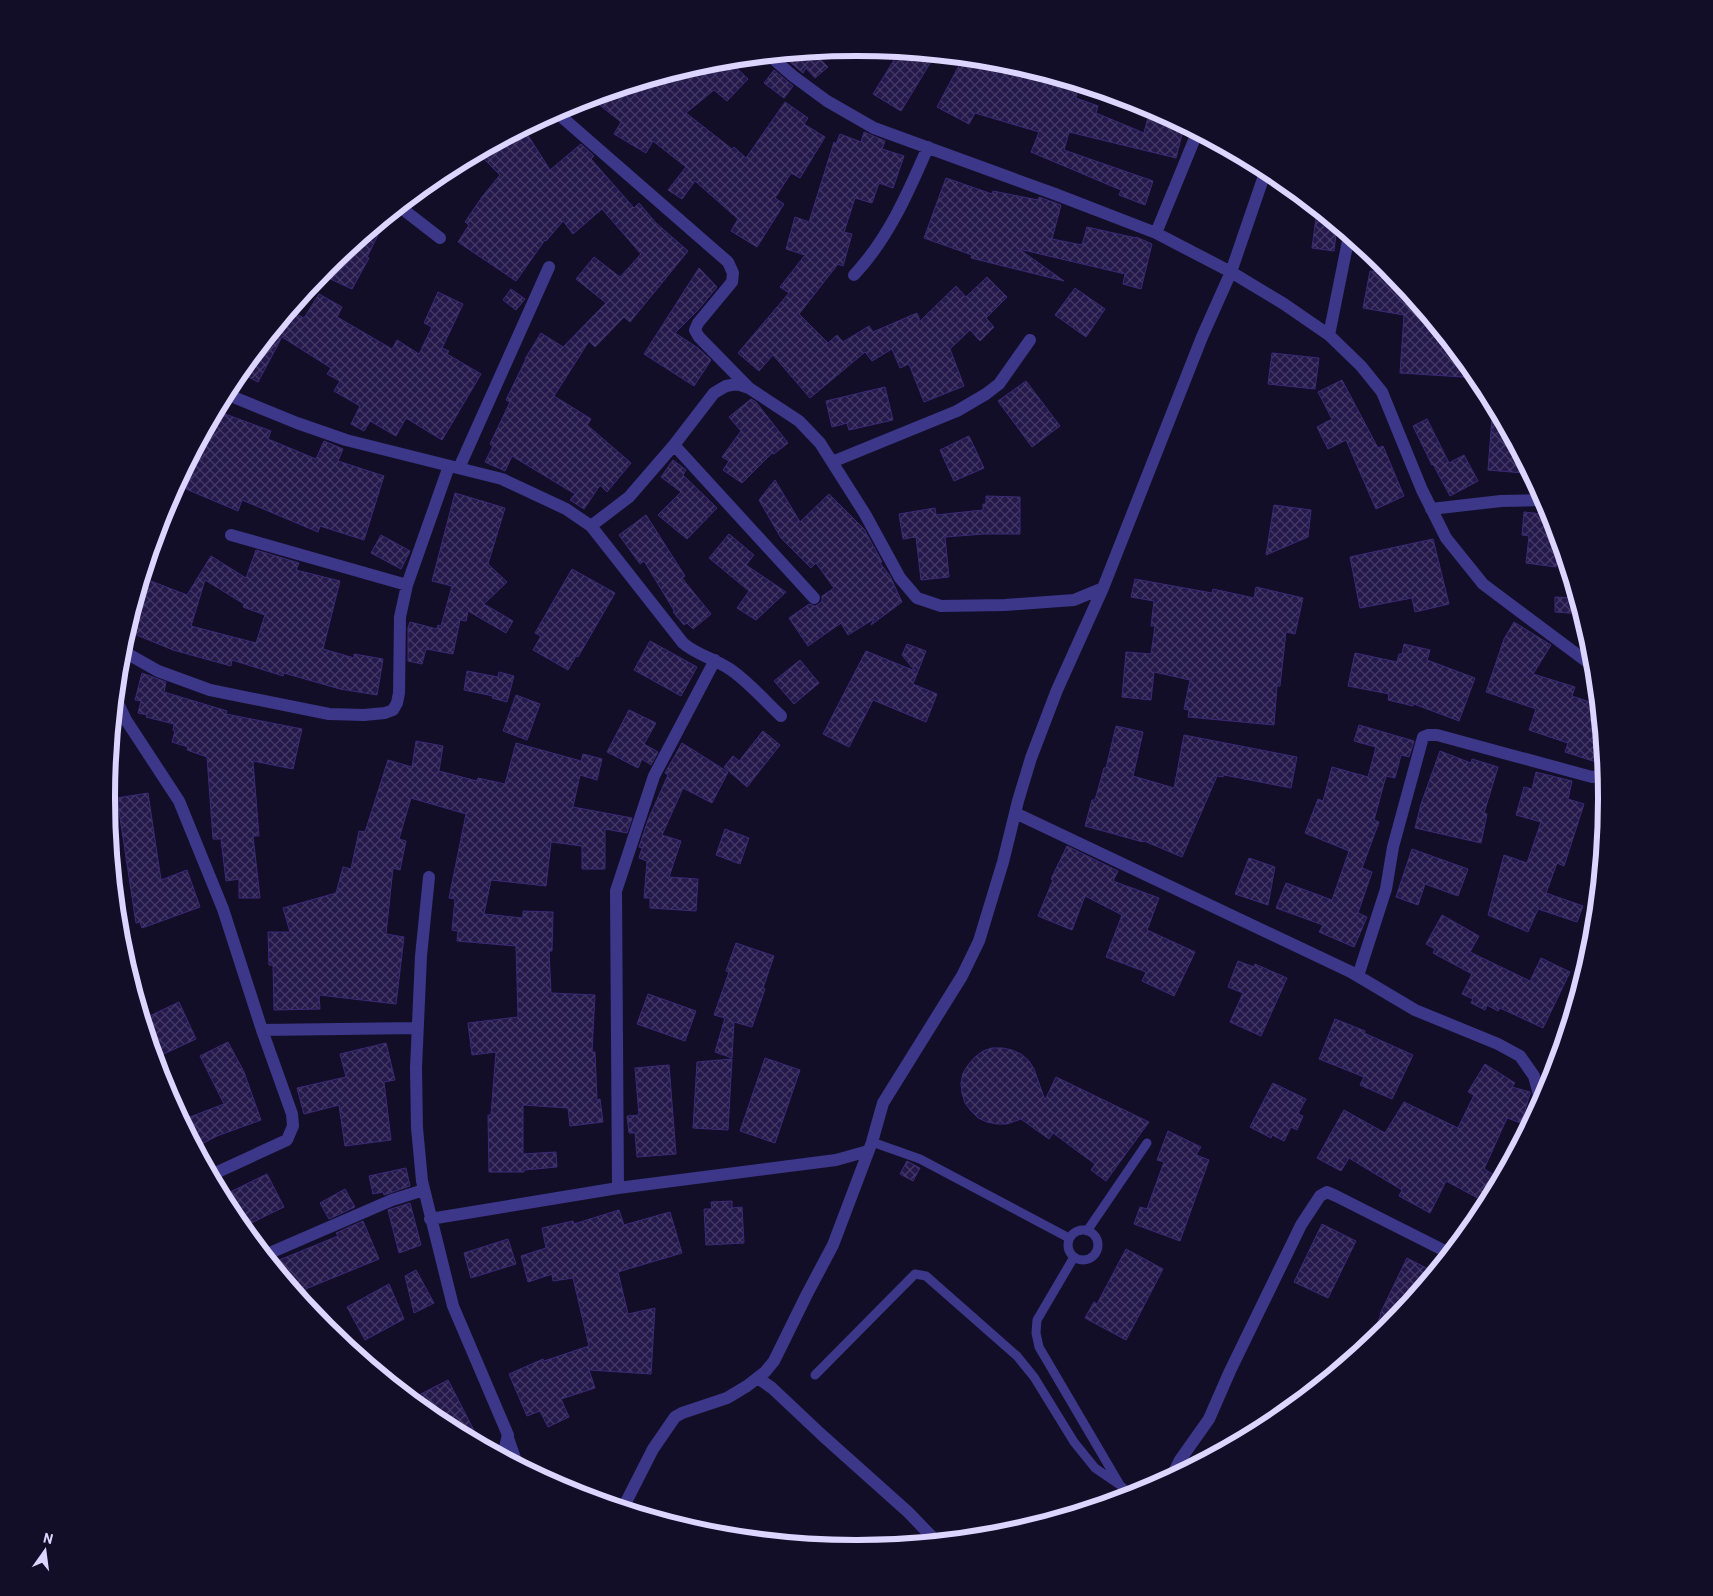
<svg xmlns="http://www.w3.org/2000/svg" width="1713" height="1596" viewBox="0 0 1713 1596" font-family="Barlow,sans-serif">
  <defs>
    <pattern id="building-cross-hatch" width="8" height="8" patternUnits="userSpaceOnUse" patternTransform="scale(1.25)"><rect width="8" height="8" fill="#24194a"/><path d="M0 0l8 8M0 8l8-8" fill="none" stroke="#433a65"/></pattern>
  </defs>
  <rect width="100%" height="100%" fill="#130e28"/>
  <path fill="url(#building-cross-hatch)" stroke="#3b2a77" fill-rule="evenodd" d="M819,51L816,55L828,67L815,78L806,68L803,73L784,57L786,54Z
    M899,52L935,55L901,111L873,94Z
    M963,58L1003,62L1079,85L1076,98L1098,106L1096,113L1144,133L1148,117L1182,125L1184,126L1176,158L1069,132L1064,150L1153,181L1145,205L1119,195L1121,190L1031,152L1039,132L975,113L969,124L937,107Z
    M728,60L748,79L727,101L714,90L686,113L732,149L734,147L746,158L785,102L808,118L804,124L825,137L800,178L791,173L775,198L784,204L757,247L731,231L738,219L695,181L682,199L668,190L686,167L653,141L646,153L614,134L621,122L591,98L710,62Z
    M774,70L793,86L784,98L764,83Z
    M524,129L550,170L581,144L594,156L591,159L634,208L639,203L656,223L688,251L630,322L624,317L595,347L589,341L554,396L591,419L587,425L631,463L607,492L600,485L584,509L570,500L575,494L512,456L505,471L485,462L493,446L490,444L510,402L506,400L526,359H525L541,333L563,347L606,303L576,279L594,257L620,277L641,254L602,209L573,234L563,221L546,241L545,240L516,281L458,242L469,225L465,222L482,197L500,175L478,153Z
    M864,132L885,141L882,149L904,156L893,188L879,183L872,203L855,198L844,232L852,234L843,266L838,264L799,314L828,343L837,335L843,342L869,326L873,332L917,313L920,321L956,286L966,297L987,277L1007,297L986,318L994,327L980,341L970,330L950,349L964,386L924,402L909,364L900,368L892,349L872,361L865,352L810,398L773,355L759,371L738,353L789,293L780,287L805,255L786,249L795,217L809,222L834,142L836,144L840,134L861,142Z
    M946,178L992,194L993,191L1038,200L1039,197L1061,205L1052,239L1082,245L1087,227L1136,238V237L1152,244L1141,289L1123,284L1125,274L1019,249L1064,281L971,258L972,255L924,238Z
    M1317,210L1337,226L1334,251L1312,248Z
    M387,217L367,257L369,258L352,289L326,277L335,260Z
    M699,268L717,287L698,310L675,333L698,348L711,360L694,386L644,354Z
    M1370,271L1393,275L1478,378L1400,373L1404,315L1363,308Z
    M1075,288L1105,309L1086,337L1055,315Z
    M511,289L525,299L516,310L503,300Z
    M438,292L463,304L442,348L449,351L447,354L481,374L442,440L406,418L396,436L370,421L364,431L351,424L360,406L334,391L340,381L327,374L331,368L282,337L258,382L241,373L246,365L290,311L304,318L319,294L342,307L337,317L392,349L397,340L419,354L432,327L424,323Z
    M1272,353L1319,358L1315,389L1268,384Z
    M1342,380L1378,448L1383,446L1404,496L1376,509L1346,440L1328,449L1317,427L1332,419L1318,392Z
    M1026,381L1060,426L1032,447L998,401Z
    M885,387L893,420L849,430L847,423L832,427L826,401Z
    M751,399L756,402L788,443L774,454L772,453L742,483L723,470L729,461L722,457L741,431L729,417Z
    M1493,405L1523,461V473L1488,470Z
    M217,411L271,431L268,439L316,459L324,441L343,449L338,461L384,476L364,540L320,526L318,532L242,500L238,511L186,489L204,445L199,443Z
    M1427,419L1449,463L1464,455L1478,481L1450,496L1433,464L1432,465L1413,426Z
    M969,436L984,468L954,481L940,450Z
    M673,460L686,470L683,475L717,508L687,539L658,515L681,492L661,477Z
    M775,480L800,522L829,494L864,529L882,562L880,563L890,576L902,602L871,625L874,619L848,635L841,623L808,646L789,618L809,604L815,606L819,604L822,601V596L834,588L816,563L811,568L781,538L759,500Z
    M455,493L505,508L488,564L507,582L484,604L513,621L506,633L468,611L466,621L460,620L453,654L426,649L422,664L408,661V628L410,622L437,629L438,625L441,626L452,586L432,581Z
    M986,496L1020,497V534H984L945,537L949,577L921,580L916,537L903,539L899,514L935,508L936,515L983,510V504H986Z
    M1274,505L1311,510L1308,537L1266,555Z
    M1524,512L1551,515L1559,540L1556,567L1526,563L1529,536L1522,535Z
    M646,515L685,576L682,578L711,614L693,629L687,623L684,625L673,612H675L644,561L640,564L619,535Z
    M729,534L754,555L746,565L786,592L756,620L737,608L749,591L709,558Z
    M381,535L410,551L401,569L371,553Z
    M1433,539L1449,604L1415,612L1412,598L1360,608L1350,557Z
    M256,550L299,563L296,570L340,581L323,649L354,658V654L383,659L377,695L340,689L284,673L283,676L232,660L231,666L173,650L127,631L143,578L187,595L211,556L246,578ZM205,580L244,604L243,607L265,615L256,643L191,626Z
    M572,569L615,593L578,657L576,656L568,670L533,650L541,636L535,633Z
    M1135,579L1212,593L1213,589L1254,598L1256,587L1303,598L1295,634L1286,632L1280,686H1277L1274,725L1188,717L1189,710L1184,709L1190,680L1154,672L1151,700L1122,697L1126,652L1151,654L1155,626H1151L1154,601L1131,597Z
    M1555,597L1576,598L1581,614L1555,612Z
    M1514,622L1551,645L1533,674L1575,687L1572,696L1598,705L1602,745L1596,762L1565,752L1568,743L1529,730L1536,709L1486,692L1504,639Z
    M650,641L697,667L681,696L634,670Z
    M907,644L926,651L913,684L937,694L926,722L873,700L849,747L823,734L866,651L915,671L902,655Z
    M1404,644L1430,650L1427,660L1475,678L1459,721L1414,704L1413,706L1388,700L1389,694L1348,686L1355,653L1397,662L1399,654H1402Z
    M800,660L819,683L794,704L774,681Z
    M467,671L498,677L499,672L514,676L507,702L492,698L493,696L464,690Z
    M142,673L166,682L164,692L227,711L226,714L302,729L293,769L253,761L259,836H253L260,898H239V879L226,881L221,839H213L207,757L187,750L188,747L172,742L175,731L173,730L174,724L146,717L147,715L138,713L141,701L135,700Z
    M516,695L540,704L527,740L503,731Z
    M629,710L656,723L644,744L658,752L651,765L642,759L638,768L607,752Z
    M1359,725L1414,741L1409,757L1401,755L1395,778L1386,776L1374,820L1379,822L1362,868L1372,872L1358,913L1367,917L1354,947L1319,932L1323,925L1276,908L1286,883L1332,900L1349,851L1305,833L1318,799L1323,801L1332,767L1368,777L1376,747L1354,741Z
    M1116,726L1143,732L1133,776L1174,788L1184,735L1297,757L1291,788L1224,775L1223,777L1217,776L1182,857L1144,841L1143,842L1085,826L1092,800H1095L1104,768H1106Z
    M763,731L780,745L747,787L724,767L733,756L739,761Z
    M416,741L443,746L439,771L477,781L478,778L505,784L516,743L581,761L583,754L602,759L597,780L580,775L573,807L632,818L627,833L605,829V869H582V846L551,842L546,886L491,880L484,914L523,918V911L553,912L552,951H549L551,993L595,995L592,1052H595L597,1100L600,1099L603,1122L570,1126L568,1108L523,1105V1154L556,1152L557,1167L524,1170V1172H489L488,1115H491L496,1052L472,1055L468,1023L518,1017L516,946L457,941L458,931L452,930L455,899L449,898L466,814L411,798L399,839L406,841L400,870L393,868L386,934L404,937L396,1004L319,995L320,1009L274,1010L273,965H269L268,932H290L283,908L336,893L343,867L351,869L359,831L365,832L388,760L412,767Z
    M682,743L728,772L712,803L683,788L662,835L681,841L669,877L698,879L696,911L650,908V898H644L647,861L639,858L642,848L639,847L648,820L668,775L665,773Z
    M1440,751L1471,763L1472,759L1498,767L1484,813L1487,814L1481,843L1415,828L1421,804Z
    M1536,772L1572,781L1568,799L1584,804L1564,866L1557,863L1546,893L1583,906L1577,922L1538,909L1528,932L1488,915L1504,855L1527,863L1541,822L1516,815L1524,787L1532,789Z
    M148,793L161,880L187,870L200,907L142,928L140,922L136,923L117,798Z
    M725,829L749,838L740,864L716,855Z
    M1067,846L1118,871L1113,881L1159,898L1147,930L1195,952L1174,996L1142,981L1146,972L1106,957L1122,915L1085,896L1072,930L1038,916L1053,880L1051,879Z
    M1412,849L1468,869L1458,896L1425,884L1418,905L1396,897Z
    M1249,858L1275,867L1268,905L1235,894Z
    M1442,915L1479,936L1470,952L1530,981L1541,958L1570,972L1543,1028L1500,1008L1498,1011L1487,1005L1485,1010L1471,1003L1473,999L1462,994L1472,974L1433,953L1435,949L1426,944Z
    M736,943L774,956L763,988L765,989L752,1027L734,1022L732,1058L715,1052L725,1018L714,1015L729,972L726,971Z
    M1238,961L1254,967L1255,964L1287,978L1261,1036L1230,1022L1243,993L1228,987Z
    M648,994L696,1011L685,1041L637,1024Z
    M179,1002L196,1039L155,1058L143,1019Z
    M1335,1019L1365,1031L1364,1033L1413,1055L1392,1099L1360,1085L1364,1077L1319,1059Z
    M228,1042L244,1072L261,1120L217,1136L196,1147L182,1120L224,1104L200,1056Z
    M386,1043L395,1080L384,1082L391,1140L345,1146L339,1105L304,1114L297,1088L346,1077L340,1054Z
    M992,1048H1003L1012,1050L1021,1054L1029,1061L1034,1069L1045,1100L1056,1077L1149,1122L1106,1181L1091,1170L1095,1164L1053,1133L1049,1139L1021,1119L1007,1124H997L987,1122L978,1118L971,1111L965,1103L962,1093L961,1083L963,1073L968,1065L975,1057L983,1051Z
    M765,1058L800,1070L775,1143L740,1131Z
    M732,1059L728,1130L693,1128L697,1062Z
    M1485,1064L1515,1083L1512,1087L1530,1092V1094L1521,1123L1507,1118L1484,1169L1500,1178L1487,1203L1446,1181L1430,1213L1399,1196L1402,1190L1349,1158L1341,1171L1317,1158L1344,1110L1385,1133L1404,1102L1458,1128L1474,1095L1468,1092Z
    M669,1065L676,1154L637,1157L635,1133H629L627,1116L639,1115L635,1068Z
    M1273,1083L1306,1099L1298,1114L1303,1116L1297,1130L1291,1127L1284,1141L1272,1135L1271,1138L1250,1127Z
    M1168,1131L1201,1147L1196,1155L1209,1160L1180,1241L1134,1224L1140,1207L1147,1209L1164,1162L1157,1160Z
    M907,1161L920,1168L913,1181L900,1174Z
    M406,1168L410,1186L384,1195L383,1192L373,1194L369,1176Z
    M267,1174L284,1207L243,1227L232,1215L223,1198L229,1195L228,1193Z
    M345,1189L355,1207L329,1219L320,1203Z
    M732,1201V1208L742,1207L744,1243L706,1245L704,1209H712L711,1202Z
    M410,1203L421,1245L399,1253L388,1210Z
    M619,1210L624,1225L670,1212L682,1253L618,1272L628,1314L655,1308L651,1374L589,1370L595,1388L561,1399L569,1417L548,1427L540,1411L527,1416L509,1374L543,1359L544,1361L589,1346L573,1278L553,1281L552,1274L528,1282L521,1256L546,1248L542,1228L573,1221L574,1224Z
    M363,1221L379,1259L296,1293L272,1263L338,1236L336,1233Z
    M1322,1224L1356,1241L1328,1298L1294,1282Z
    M508,1239L516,1264L471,1278L464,1253Z
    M1126,1249L1163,1269L1126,1340L1085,1318L1094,1302L1097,1304Z
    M1407,1258L1434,1272L1387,1329L1369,1344L1381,1314H1380Z
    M416,1270L434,1303L414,1313L405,1276Z
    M389,1284L404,1319L365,1340L347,1307Z
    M448,1380L481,1444L439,1422L419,1405L415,1397Z"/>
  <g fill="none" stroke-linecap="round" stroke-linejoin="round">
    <path stroke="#3c3789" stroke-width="9" d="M872,1142L920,1159L1069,1238
      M1068 1245a15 15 0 1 1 30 0a15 15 0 1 1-30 0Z
      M1087,1231L1147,1143
      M1074,1257L1037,1320L1036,1333L1039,1347L1120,1485L1131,1495
      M815,1375L915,1274L926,1276L1017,1356L1034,1377L1074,1442L1095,1468L1120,1485"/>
    <path stroke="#3c3789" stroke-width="12" d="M770,56L793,76L827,101L874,128L1055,194L1156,233L1231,272L1284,304L1329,335L1361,366L1382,392L1422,490L1446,538L1483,584L1594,667
      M556,112L728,262L733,273L732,282L698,323L695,330L699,337L749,388L799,421L820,443L865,514L900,578L917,598L941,606L1005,605L1074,600L1103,588
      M400,207L440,238
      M1156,233L1197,133
      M854,275C888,239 908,193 928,147
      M1329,335L1349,236
      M226,394L297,423L346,440L502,479L566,509L591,526L683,643C697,655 713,658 728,668C745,678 766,702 781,716
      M674,445L814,598
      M832,462L957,411L986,394L999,384L1030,340
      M459,468L549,267
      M1431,509L1501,501L1544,500
      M591,526L629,497L674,445L714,393L726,386L737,384L749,388
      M231,535L407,585
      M121,650L158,671L210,690L329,714L364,715L385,713L393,710L397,703L399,693L400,617L407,585L449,466
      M116,699L126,720L179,801L223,909L262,1030L292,1114L293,1126L287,1140L211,1175
      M1015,813L1351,972L1415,1010L1498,1044L1520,1056L1534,1076L1539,1095L1536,1110
      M429,877L421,956L416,1068L417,1128L422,1181L453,1306L508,1435L503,1456
      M1358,976L1386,889L1393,847L1423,737L1428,735H1437L1592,777L1599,776L1604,768
      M262,1030L417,1028
      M618,1188L616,891L654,776L715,660
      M430,1219L618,1188L836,1160L868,1151
      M265,1255L392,1200L424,1190
      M758,1378L772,1388L823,1436L908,1512L936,1541
      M508,1438L517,1464
      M1172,1476L1180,1460L1209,1419L1230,1371L1301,1225L1320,1196L1327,1192L1336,1196L1449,1253
      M623,1508L653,1449L675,1417L682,1413L727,1398L747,1386L765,1372L774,1361L807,1294L833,1245L872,1142L883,1103L962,976L979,941L1003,862L1018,801L1031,758L1057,690L1103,588L1202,337L1231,272L1266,170"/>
  </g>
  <path d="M0 0H1713V1596H0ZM856 56H857A741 741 0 0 1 1598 797V799A741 741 0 0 1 857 1540H856A741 741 0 0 1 115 799V797A741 741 0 0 1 856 56Z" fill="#130e28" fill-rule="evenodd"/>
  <path fill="none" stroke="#dbd5ff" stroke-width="6" d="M856 56H857A741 741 0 0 1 1598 797V799A741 741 0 0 1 857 1540H856A741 741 0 0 1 115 799V797A741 741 0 0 1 856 56Z"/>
  <g transform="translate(45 1551) rotate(14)" stroke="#130e28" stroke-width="4" paint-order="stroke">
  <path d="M0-4L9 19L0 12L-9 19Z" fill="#dbd5ff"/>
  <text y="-8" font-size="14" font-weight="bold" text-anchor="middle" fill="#dbd5ff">N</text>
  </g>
</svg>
